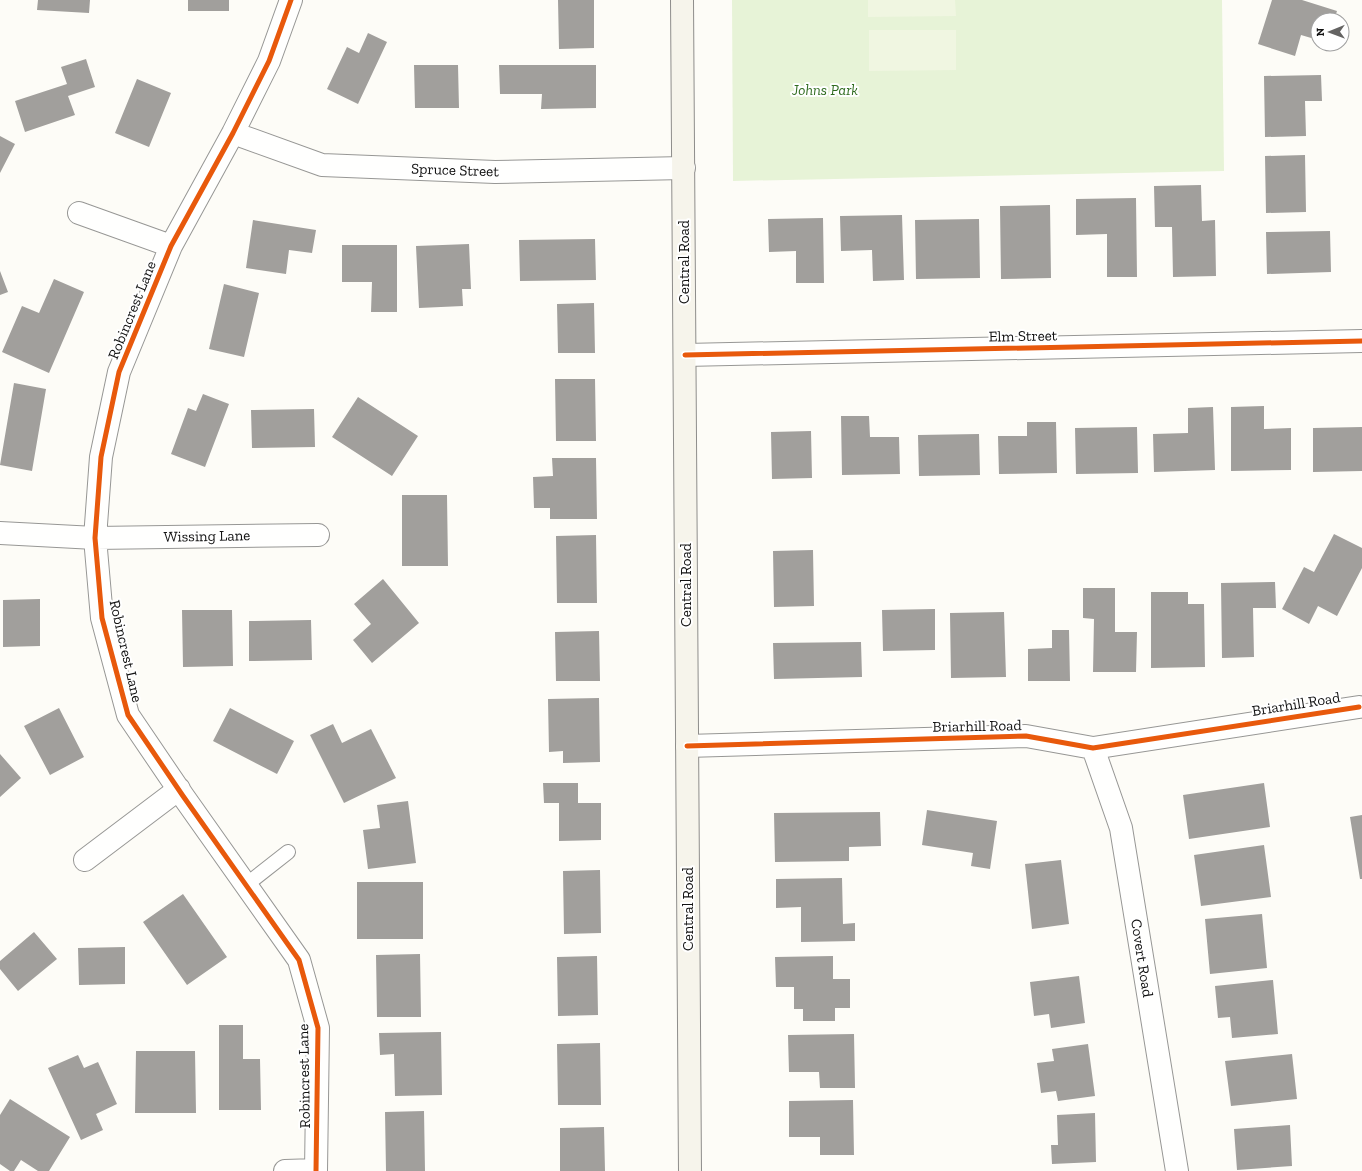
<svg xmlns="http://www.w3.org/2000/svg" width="1362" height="1171" viewBox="0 0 1362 1171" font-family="'Zilla Slab',serif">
  <rect width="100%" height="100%" fill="#fdfcf7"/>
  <path fill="#e7f3d7" d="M732,0H1222L1224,171L733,181Z"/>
  <path fill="#f0f6e1" d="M868,0H955L956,16L868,17Z
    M869,30H956V70L869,71Z"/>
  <path fill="#a19f9c" d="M38,0H90L89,13L37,10Z
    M188,0H229V11H188Z
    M558,0H594V48L559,49Z
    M1272,0H1302L1337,11L1334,20H1318V40L1301,35L1295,56L1258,44Z
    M368,33L387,42L358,104L327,89L347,47L359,53Z
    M86,59L95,87L68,96L75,115L25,132L15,101L67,84L61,67Z
    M414,65H458L459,108H415Z
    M499,65H596V108L541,109L542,94H500Z
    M1321,75L1322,101H1305L1306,136L1265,137L1264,76Z
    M137,79L171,93L149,147L115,133Z
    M0,136L15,144L0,173Z
    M1305,155L1306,212L1266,213L1265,156Z
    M1201,185L1202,221L1215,220L1216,276L1173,277L1172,227H1155L1154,186Z
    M1136,198L1137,277H1107V234L1076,235V199Z
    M1050,205L1051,278L1001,279L1000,206Z
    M902,215L904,280L873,281L872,250L841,251L840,216Z
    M823,218L824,283H796V251L769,252L768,219Z
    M979,219L980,278L916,279L915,220Z
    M253,220L316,230L312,253L289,250L286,274L246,268Z
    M1330,231L1331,272L1267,274L1266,232Z
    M595,239L596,280L520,281L519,240Z
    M469,244L471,289H462L463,306L419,308L416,246Z
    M342,245H397V312H371L372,282H342Z
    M0,271L8,292L0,295Z
    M54,279L84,292L49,373L2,352L22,306L39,313Z
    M224,284L259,293L244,357L209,349Z
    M594,303L595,353H558L557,304Z
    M555,379H595L596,441H556Z
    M14,383L46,389L32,471L0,465Z
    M203,394L229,404L205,467L171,454L188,408L196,411Z
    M358,397L418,436L392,476L332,437Z
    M1264,406V429L1291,428V470L1231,471V407Z
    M1213,407L1215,470L1154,472L1153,434L1188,433V408Z
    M314,409L315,447L252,448L251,410Z
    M841,416H869L870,437H899L900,474L842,475Z
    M1027,422H1056L1057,473L999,474L998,436H1027Z
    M1137,427L1138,473L1076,474L1075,428Z
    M1362,427V471L1313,472V428Z
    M811,431L812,478L772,479L771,432Z
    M979,434L980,475L919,476L918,435Z
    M552,458H596L597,519H550V508H534L533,477L553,476Z
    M402,495H447L448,566H402Z
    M1334,534L1362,548V568L1337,616L1318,606L1309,624L1282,609L1304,567L1314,572Z
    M596,535L597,603H557L556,536Z
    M813,550L814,606L774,607L773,551Z
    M383,579L419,623L372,663L353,640L371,624L354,604Z
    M1275,582L1276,608H1253L1254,657L1222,658L1221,583Z
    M1083,588H1115V632H1137L1136,672H1093L1094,619L1083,618Z
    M1151,592H1188V604H1204L1205,667L1151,668Z
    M40,599V646L3,647V600Z
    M935,609V650L883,651L882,610Z
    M182,610H232L233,666L183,667Z
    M1004,612L1006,677L951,678L950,613Z
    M311,620L312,660L249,661V621Z
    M1052,630H1069L1070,681H1028V649L1052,648Z
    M599,631L600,681H556L555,632Z
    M861,642L862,677L774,679L773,643Z
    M599,698L600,762L563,763V751L549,752L548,699Z
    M59,708L84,757L50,775L24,726Z
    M230,708L294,741L277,774L213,741Z
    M333,724L342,743L371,729L396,778L344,803L310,735Z
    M0,754L21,778L0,797Z
    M543,783H578V803H601V840L559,841V803H544Z
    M1264,783L1270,827L1189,839L1183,795Z
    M408,801L416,863L368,869L363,830L380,828L377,805Z
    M927,810L997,821L990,869L971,866L973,853L922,845Z
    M880,812L881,846L849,847V861L775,862L774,813Z
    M1362,815V879H1360L1350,817Z
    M1264,845L1271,897L1201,906L1194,855Z
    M1061,860L1069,924L1032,929L1025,864Z
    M600,870L601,933L564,934L563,871Z
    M842,878L843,924L855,923V941L801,942V907L776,908V879Z
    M357,882H423V939H357Z
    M183,894L227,957L187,985L143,922Z
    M1262,914L1267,968L1210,974L1205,919Z
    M34,932L57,959L18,991L0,969V961Z
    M125,947V984L79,985L78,948Z
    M420,954L421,1017H377L376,955Z
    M597,956L598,1015L558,1016L557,957Z
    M833,956V979H850V1008H835V1021H803V1009H794V987H776L775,957Z
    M1079,976L1085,1023L1051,1028L1049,1014L1034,1016L1030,982Z
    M1273,980L1278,1034L1232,1038L1230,1017L1218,1018L1215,986Z
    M219,1025H243V1059H260L261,1110H219Z
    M441,1032L442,1095L395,1096L394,1054L380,1055L379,1033Z
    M854,1034L855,1088H820L819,1072H789L788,1035Z
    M600,1043L601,1105H558L557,1044Z
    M1088,1044L1095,1096L1058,1101L1056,1091L1041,1093L1037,1063L1054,1061L1052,1049Z
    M136,1051H195L196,1113H135Z
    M1292,1054L1297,1099L1231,1106L1225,1061Z
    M78,1055L84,1068L98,1062L117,1104L96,1114L103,1130L81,1140L48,1068Z
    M10,1099L70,1137L49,1171H38L21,1160L14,1171H10L0,1164V1115Z
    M853,1100L854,1155H820V1137H789V1101Z
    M424,1111L425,1171H386L385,1112Z
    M1095,1113L1096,1162L1052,1164L1051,1145H1058L1057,1115Z
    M1290,1125L1292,1166L1237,1170L1234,1129Z
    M604,1127L605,1171H560V1128Z"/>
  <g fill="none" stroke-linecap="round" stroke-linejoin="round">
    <defs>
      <path id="lane" d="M246,885L288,852"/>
      <path id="street" d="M291,0L269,61L233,133L171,246L119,372L101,457L95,538L102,618L128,715L183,796L299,960L318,1028L316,1171
        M233,133L322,165L495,172L684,168
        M79,213L171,246
        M685,355L1362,341
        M0,533L95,538L318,535
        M687,746L1026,736L1093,748L1359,707
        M1093,748L1121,828L1177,1171
        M85,860L179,789
        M285,1171L316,1170"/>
      <path id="secondary" d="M682,0L690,1171"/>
    </defs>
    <use href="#lane" stroke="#979795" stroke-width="16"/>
    <use href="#street" stroke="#979795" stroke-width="24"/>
    <use href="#secondary" stroke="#8e8d8b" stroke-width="24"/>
    <use href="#lane" stroke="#fffffe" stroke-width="14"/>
    <use href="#street" stroke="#fffffe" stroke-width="22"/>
    <use href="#secondary" stroke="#f6f4eb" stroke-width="22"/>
    <defs>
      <path id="cycleway" d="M291,0L269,61L233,133L171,246L119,372L101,457L95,538L102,618L128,715L183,796L299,960L318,1028L316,1171
        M685,355L1362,341
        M687,746L1026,736L1093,748L1359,707"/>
    </defs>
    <use href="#cycleway" stroke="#fff" stroke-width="8"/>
    <use href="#cycleway" stroke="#e8590c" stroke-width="5"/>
  </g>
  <g text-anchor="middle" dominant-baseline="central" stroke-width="4" stroke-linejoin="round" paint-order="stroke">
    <g font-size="15" font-style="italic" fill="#2f6b1f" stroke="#fff">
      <text x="825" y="90">Johns Park</text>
    </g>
    <g font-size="15" fill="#111" stroke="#fff">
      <text transform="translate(455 170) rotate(2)">Spruce Street</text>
      <text transform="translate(684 262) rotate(-90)">Central Road</text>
      <text transform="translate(132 310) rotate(-68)">Robincrest Lane</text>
      <text transform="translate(1023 336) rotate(-1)">Elm Street</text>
      <text transform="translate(207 536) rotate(-1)">Wissing Lane</text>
      <text transform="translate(686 585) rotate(-90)">Central Road</text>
      <text transform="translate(126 651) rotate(77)">Robincrest Lane</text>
      <text transform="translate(1296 704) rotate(-9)">Briarhill Road</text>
      <text transform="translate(977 726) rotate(-1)">Briarhill Road</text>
      <text transform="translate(688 909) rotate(-90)">Central Road</text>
      <text transform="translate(1142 958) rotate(81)">Covert Road</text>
      <text transform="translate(304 1076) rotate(-91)">Robincrest Lane</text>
    </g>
  </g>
  <g transform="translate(1330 32) rotate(269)"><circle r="19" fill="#ffffff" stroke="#a0a0a0"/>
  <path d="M0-3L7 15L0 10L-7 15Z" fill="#646362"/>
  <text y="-6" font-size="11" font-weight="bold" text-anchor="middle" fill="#111111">N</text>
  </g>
</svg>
